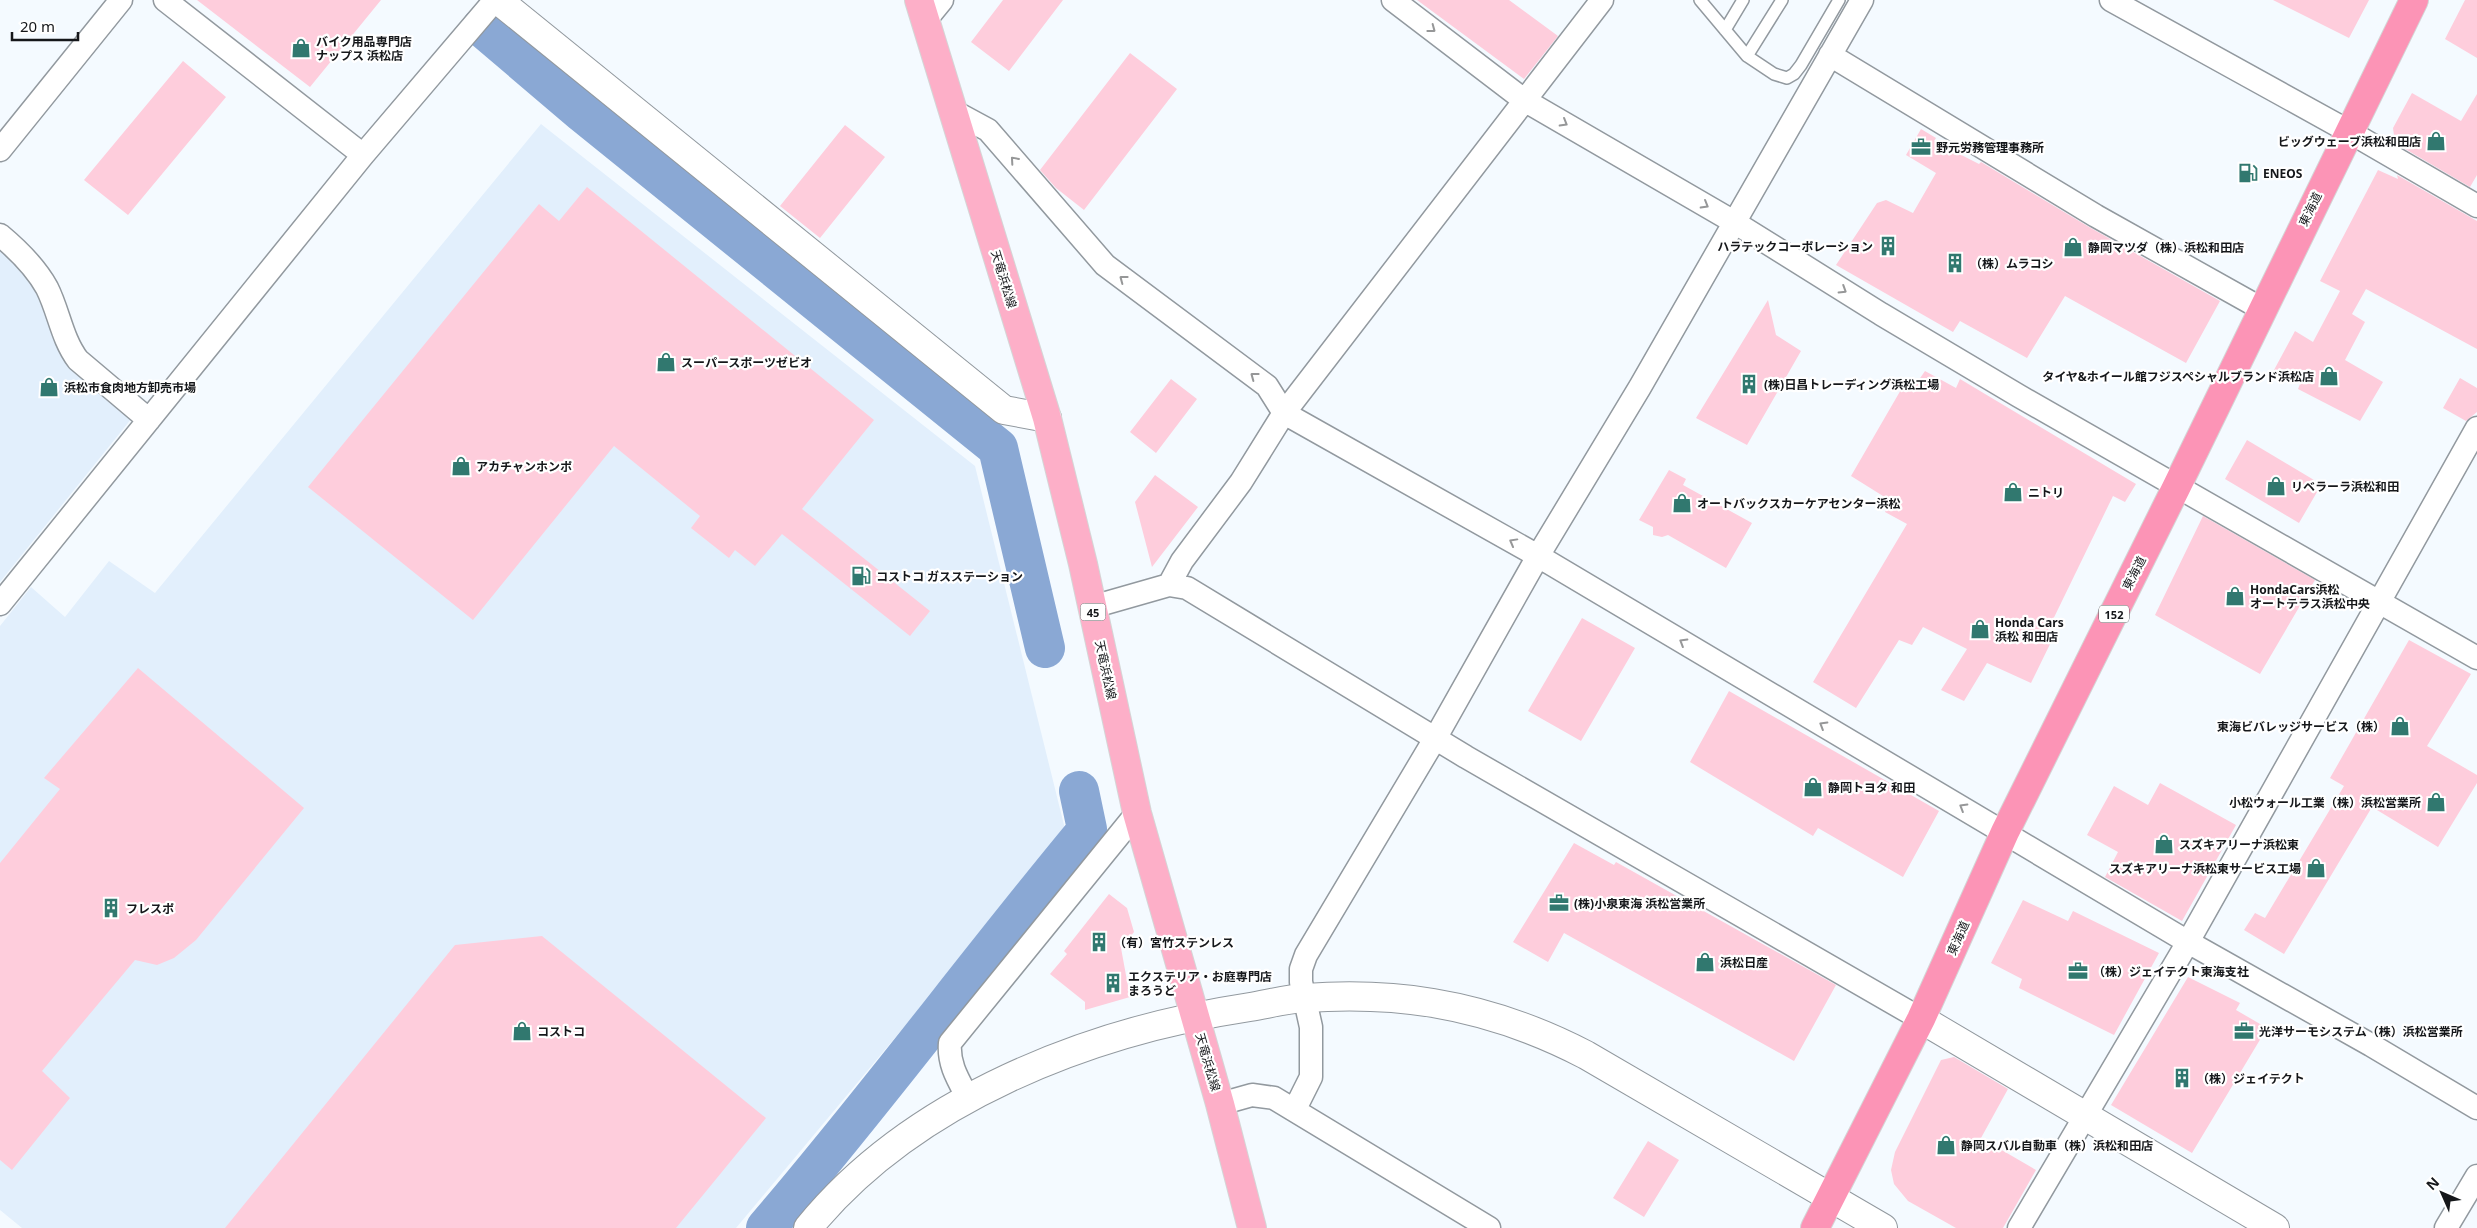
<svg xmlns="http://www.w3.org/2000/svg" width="2477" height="1228" viewBox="0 0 2477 1228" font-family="'Noto Sans','Noto Sans JP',sans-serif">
  <rect width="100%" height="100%" fill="#f4faff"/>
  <path fill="#e2effc" d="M541,124L975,466L1066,833L736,1228H22L0,1210V626L31,587L65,617L109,561L155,593Z
    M0,250L16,262L132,418L0,582Z"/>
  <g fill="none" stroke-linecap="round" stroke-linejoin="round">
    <path stroke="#8aa8d4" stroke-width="40" d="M482,27L583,113L998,448L1045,648
      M766,1228C876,1100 976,964 1084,834L1087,829L1079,791"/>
  </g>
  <path fill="#fecddc" d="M197,0H381L310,87Z
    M1003,0H1063L1009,71L971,42Z
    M1417,0H1509L1558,36L1524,79Z
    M2273,0H2369L2349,38Z
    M2465,0H2477V58L2445,39Z
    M1130,53L1177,89L1084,210L1056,188L1040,170Z
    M183,61L226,97L128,215L84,180Z
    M2412,93L2461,121L2477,94V175L2470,187L2395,143L2393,128Z
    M845,125L885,157L820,238L780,206Z
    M1921,129L1936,138L1934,141L1979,164L1981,162L2089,227L2220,301L2186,363L2065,296L2027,358L1960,321L1953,332L1836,265L1877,203L1886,200L1913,213L1936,173L1906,155Z
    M2378,170L2398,179L2397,175L2477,221V349L2366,289L2352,314L2365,322L2345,360L2383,382L2360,421L2298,389L2300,384L2274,370L2295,331L2313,342L2340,291L2320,281Z
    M587,187L874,420L802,509L930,611L910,636L782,534L755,566L735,550L729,558L691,528L700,516L614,446L473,620L308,487L539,204L559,221Z
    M1768,300L1776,335L1801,351L1747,445L1696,418Z
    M1925,371L1956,388L1960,379L2136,484L2125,502L2113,496L2045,636L2052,640L2031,683L1987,663L1964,701L1941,690L1967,649L1923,627L1912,645L1899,640L1856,708L1813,682L1907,524L1885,512L1891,501L1851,476L1906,381L1916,384Z
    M2460,378L2477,388V412L2466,421L2443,408Z
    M1171,379L1197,399L1156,453L1130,432Z
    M2247,440L2314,480L2317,492L2299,523L2225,479Z
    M1669,470L1686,479L1683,485L1752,523L1726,568L1668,535L1662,537L1653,535V527L1639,520Z
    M1155,475L1198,507L1152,567L1135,502Z
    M2203,516L2315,580L2260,674L2155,615Z
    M1582,618L1635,648L1581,741L1528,711Z
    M2409,640L2471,674L2427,746L2477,775V783L2438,847L2372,807L2284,954L2244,930L2255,913L2265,918L2344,786L2330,778Z
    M138,668L304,808L196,940L174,958L157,965L135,960L42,1071L70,1098L12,1170L0,1160V863L60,789L44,778Z
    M1729,691L1939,811L1903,877L1818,828L1813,836L1690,762Z
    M2160,783L2236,825L2182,921L2105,877L2118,852L2087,835L2114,786L2148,805Z
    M1574,843L1614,865L1616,862L1836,985L1794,1061L1564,933L1548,962L1513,942Z
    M1109,894L1127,908L1134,932L1121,948L1130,997L1085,1010V1002L1050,974L1067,954L1064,951Z
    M2023,900L2068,921L2073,911L2159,953L2114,1035L2019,988L2022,979L1991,963Z
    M542,936L766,1118L676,1228H225L455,945Z
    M2188,977L2240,1003L2236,1010L2267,1028L2192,1153L2111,1105Z
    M1954,1057L2008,1089L1981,1138L2036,1170L2003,1228H1956L1908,1201L1894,1184L1891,1170L1895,1152L1941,1060Z
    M1648,1141L1679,1160L1644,1217L1613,1198Z"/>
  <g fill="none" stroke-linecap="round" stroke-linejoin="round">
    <defs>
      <path id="service" d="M1700,0L1747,56L1774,74L1787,78L1794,74L1801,65L1839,0
        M1725,30L1743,0
        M1747,56L1782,0"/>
      <path id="minor" d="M165,0L363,155
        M1393,0L1524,100L1734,222L1881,314L2019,396L2477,658
        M2111,0L2348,131L2477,206
        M924,22L942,0
        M1830,55L2096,216L2262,309
        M951,110L988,130L1105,265L1267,386L1284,413L1538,556L2188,942L2371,1045L2477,1108
        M0,150L121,0
        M0,235C18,250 36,268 47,288C59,312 62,339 78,360L149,420
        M1169,585L1187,588L1466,757L1921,1019
        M0,604L363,155L495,0
        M1092,607L1169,585L1182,561L1241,482L1284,413L1602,0
        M969,1100C959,1081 948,1065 950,1043L1137,813
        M1220,1104L1252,1095L1274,1098L1489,1228
        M1295,1109L1311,1077V1027L1301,982V969L1306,955L1436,737L1538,556L1640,387L1862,0
        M2019,1228L2188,942L2477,428
        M2446,1228L2477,1176"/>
      <path id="tertiary" d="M498,0L1004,410L1047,418
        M1921,1019L2275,1228
        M808,1228C913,1099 1090,1031 1250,1007C1268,1004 1286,999 1305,998C1347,995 1391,996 1433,1003C1487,1012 1538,1030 1586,1055L1883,1228"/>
      <path id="primary" d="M919,0L1047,418L1083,564L1137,813L1220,1104L1252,1228"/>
      <path id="trunk" d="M1815,1228L1921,1019L2005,832L2176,488L2414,0"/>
    </defs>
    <use href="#service" stroke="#92999f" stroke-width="14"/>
    <use href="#minor" stroke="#92999f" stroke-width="25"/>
    <use href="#tertiary" stroke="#92999f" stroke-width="30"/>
    <use href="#primary" stroke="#d5d5d6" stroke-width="30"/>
    <use href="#trunk" stroke="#d5d5d6" stroke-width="30"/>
    <use href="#service" stroke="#fff" stroke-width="11"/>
    <use href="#minor" stroke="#fff" stroke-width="22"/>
    <use href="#tertiary" stroke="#fff" stroke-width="28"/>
    <use href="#primary" stroke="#fdafc8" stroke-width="28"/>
    <use href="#trunk" stroke="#fc94b6" stroke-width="28"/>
  </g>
  <defs><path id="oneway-chevron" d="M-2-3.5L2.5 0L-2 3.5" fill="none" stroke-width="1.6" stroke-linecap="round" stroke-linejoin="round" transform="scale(1.25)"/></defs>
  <g stroke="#969798">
    <use href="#oneway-chevron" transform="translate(1432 29) rotate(37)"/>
    <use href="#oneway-chevron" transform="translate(1564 123) rotate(30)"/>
    <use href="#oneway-chevron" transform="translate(1014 160) rotate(-131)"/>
    <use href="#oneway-chevron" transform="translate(1705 205) rotate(30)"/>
    <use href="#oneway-chevron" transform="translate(1123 279) rotate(-143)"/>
    <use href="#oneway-chevron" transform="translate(1843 290) rotate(32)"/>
    <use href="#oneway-chevron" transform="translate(1254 376) rotate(-143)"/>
    <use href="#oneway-chevron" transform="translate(1513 542) rotate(-151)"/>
    <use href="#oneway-chevron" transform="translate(1683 642) rotate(-149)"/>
    <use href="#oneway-chevron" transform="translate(1823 725) rotate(-149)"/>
    <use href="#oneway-chevron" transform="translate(1963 807) rotate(-149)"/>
  </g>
  <defs>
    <symbol id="shop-bare" viewBox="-9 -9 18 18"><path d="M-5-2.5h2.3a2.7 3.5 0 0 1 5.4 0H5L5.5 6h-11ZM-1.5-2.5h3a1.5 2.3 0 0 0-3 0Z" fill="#31786f" stroke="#fff" stroke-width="2.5" paint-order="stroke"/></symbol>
    <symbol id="office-bare" viewBox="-9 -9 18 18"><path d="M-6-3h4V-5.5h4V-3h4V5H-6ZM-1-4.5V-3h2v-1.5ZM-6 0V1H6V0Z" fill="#31786f" stroke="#fff" stroke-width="2.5" paint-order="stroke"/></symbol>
    <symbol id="fuel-bare" viewBox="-9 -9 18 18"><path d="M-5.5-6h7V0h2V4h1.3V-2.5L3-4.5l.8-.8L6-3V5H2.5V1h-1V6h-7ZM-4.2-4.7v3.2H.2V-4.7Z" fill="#31786f" stroke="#fff" stroke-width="2.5" paint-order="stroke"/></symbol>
    <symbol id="building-bare" viewBox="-9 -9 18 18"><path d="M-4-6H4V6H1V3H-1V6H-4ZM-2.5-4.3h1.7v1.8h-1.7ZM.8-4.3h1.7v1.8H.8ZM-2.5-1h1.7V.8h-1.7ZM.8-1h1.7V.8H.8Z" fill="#31786f" stroke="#fff" stroke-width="2.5" paint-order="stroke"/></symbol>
  </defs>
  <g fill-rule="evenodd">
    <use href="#shop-bare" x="287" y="34" width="28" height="28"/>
    <use href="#shop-bare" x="2422" y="127" width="28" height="28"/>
    <use href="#office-bare" x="1907" y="133" width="28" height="28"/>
    <use href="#fuel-bare" x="2234" y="159" width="28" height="28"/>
    <use href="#building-bare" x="1874" y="232" width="28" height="28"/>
    <use href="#shop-bare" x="2059" y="233" width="28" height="28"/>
    <use href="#building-bare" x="1941" y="249" width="28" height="28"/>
    <use href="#shop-bare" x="652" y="348" width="28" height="28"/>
    <use href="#shop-bare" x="2315" y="362" width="28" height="28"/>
    <use href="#building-bare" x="1735" y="370" width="28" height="28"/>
    <use href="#shop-bare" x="35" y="373" width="28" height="28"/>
    <use href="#shop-bare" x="447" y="452" width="28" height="28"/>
    <use href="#shop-bare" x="2262" y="472" width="28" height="28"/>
    <use href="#shop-bare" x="1999" y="478" width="28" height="28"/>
    <use href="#shop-bare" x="1668" y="489" width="28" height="28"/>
    <use href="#fuel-bare" x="847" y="562" width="28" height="28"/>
    <use href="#shop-bare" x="2221" y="582" width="28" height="28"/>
    <use href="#shop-bare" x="1966" y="615" width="28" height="28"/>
    <use href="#shop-bare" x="2386" y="712" width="28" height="28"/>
    <use href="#shop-bare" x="1799" y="773" width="28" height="28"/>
    <use href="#shop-bare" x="2422" y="788" width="28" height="28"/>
    <use href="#shop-bare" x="2150" y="830" width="28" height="28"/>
    <use href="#shop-bare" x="2302" y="854" width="28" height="28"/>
    <use href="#office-bare" x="1545" y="889" width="28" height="28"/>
    <use href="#building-bare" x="97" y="894" width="28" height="28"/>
    <use href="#building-bare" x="1085" y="928" width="28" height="28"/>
    <use href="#shop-bare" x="1691" y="948" width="28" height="28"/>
    <use href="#office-bare" x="2064" y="957" width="28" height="28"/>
    <use href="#building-bare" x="1099" y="969" width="28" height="28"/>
    <use href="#shop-bare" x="508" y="1017" width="28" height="28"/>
    <use href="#office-bare" x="2230" y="1017" width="28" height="28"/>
    <use href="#building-bare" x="2168" y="1064" width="28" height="28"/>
    <use href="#shop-bare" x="1932" y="1131" width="28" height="28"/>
  </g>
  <g text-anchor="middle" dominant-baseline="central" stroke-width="4.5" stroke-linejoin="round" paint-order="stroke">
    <g fill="#fff" stroke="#5b5d5f" stroke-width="1">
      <rect x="1080.5" y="603.5" width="25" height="17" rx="4"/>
      <rect x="2099" y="605.5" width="30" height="17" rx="4"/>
    </g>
    <g font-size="11" font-weight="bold" fill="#15171a">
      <text x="1093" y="612">45</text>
      <text x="2114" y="614">152</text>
    </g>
    <g font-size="12" font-weight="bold" fill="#15171a" stroke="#fff" text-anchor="start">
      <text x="316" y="41">バイク用品専門店<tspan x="316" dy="14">ナップス 浜松店</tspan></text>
      <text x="2421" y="141" text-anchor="end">ビッグウェーブ浜松和田店</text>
      <text x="1936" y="147">野元労務管理事務所</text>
      <text x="2263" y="173">ENEOS</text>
      <text x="1873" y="246" text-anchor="end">ハラテックコーポレーション</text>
      <text x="2088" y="247">静岡マツダ（株）浜松和田店</text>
      <text x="1970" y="263">（株）ムラコシ</text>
      <text x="681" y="362">スーパースポーツゼビオ</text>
      <text x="2314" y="376" text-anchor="end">タイヤ&amp;ホイール館フジスペシャルブランド浜松店</text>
      <text x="1764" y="384">(株)日昌トレーディング浜松工場</text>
      <text x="64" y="387">浜松市食肉地方卸売市場</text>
      <text x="476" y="466">アカチャンホンポ</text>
      <text x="2291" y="486">リベラーラ浜松和田</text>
      <text x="2028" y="492">ニトリ</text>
      <text x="1697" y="503">オートバックスカーケアセンター浜松</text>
      <text x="876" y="576">コストコ ガスステーション</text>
      <text x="2250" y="589">HondaCars浜松<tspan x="2250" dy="14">オートテラス浜松中央</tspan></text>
      <text x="1995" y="622">Honda Cars<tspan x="1995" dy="14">浜松 和田店</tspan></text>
      <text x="2385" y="726" text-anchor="end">東海ビバレッジサービス（株）</text>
      <text x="1828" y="787">静岡トヨタ 和田</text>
      <text x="2421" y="802" text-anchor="end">小松ウォール工業（株）浜松営業所</text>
      <text x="2179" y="844">スズキアリーナ浜松東</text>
      <text x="2301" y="868" text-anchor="end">スズキアリーナ浜松東サービス工場</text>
      <text x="1574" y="903">(株)小泉東海 浜松営業所</text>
      <text x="126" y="908">フレスポ</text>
      <text x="1114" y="942">（有）宮竹ステンレス</text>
      <text x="1720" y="962">浜松日産</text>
      <text x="2093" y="971">（株）ジェイテクト東海支社</text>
      <text x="1128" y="976">エクステリア・お庭専門店<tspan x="1128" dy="14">まろうど</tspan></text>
      <text x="537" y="1031">コストコ</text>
      <text x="2259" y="1031">光洋サーモシステム（株）浜松営業所</text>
      <text x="2197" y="1078">（株）ジェイテクト</text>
      <text x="1961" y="1145">静岡スバル自動車（株）浜松和田店</text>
    </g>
    <g font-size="12" fill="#15171a" stroke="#fff">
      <text transform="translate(2310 209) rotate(-64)">東海道</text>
      <text transform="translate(1004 279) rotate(73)">天竜浜松線</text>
      <text transform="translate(2134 573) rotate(-63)">東海道</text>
      <text transform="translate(1106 670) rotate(78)">天竜浜松線</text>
      <text transform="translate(1958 938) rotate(-66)">東海道</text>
      <text transform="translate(1208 1062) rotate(74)">天竜浜松線</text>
    </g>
  </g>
  <g transform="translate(2442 1193) rotate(315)" stroke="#ffffff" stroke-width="4" paint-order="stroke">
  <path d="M0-4L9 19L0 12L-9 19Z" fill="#15171a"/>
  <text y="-8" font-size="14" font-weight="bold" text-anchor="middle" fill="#15171a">N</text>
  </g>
  <path d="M12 32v8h66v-8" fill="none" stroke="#15171a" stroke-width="2.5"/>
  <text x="20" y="32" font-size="15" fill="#15171a" stroke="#ffffff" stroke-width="4" paint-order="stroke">20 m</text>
</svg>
